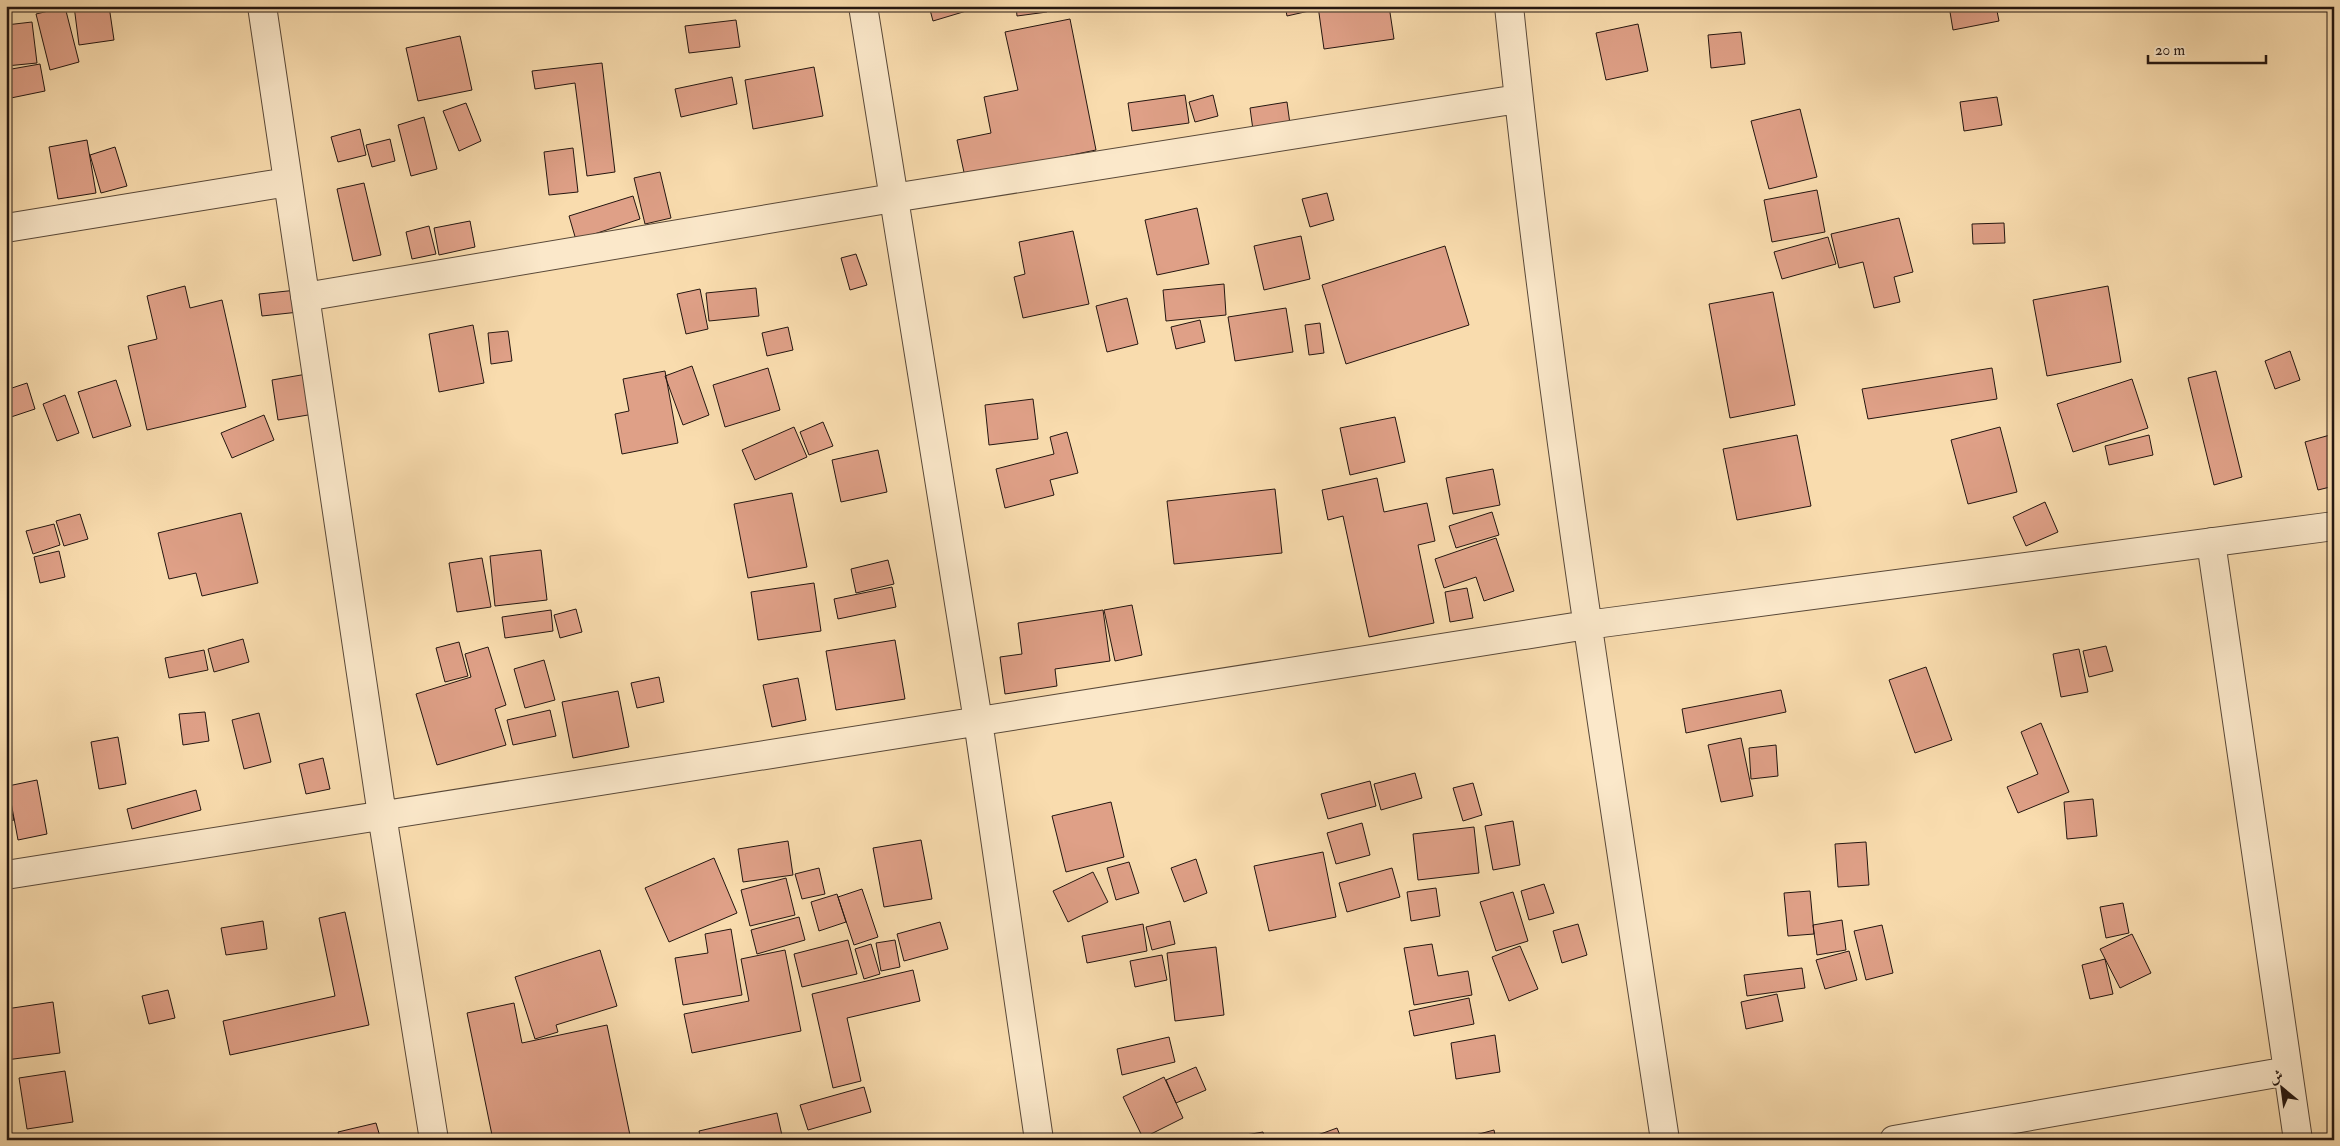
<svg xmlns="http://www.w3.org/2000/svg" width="2340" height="1146" viewBox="0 0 2340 1146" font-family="'IM FELL Double Pica',Amiri,serif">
  <rect width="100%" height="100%" fill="#f9dcae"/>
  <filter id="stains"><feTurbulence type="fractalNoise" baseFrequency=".004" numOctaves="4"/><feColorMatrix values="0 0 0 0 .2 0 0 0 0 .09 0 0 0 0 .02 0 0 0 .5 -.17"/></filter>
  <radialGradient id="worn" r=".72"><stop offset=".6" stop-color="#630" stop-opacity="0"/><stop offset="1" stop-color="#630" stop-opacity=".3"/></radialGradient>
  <path fill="#dfa087" stroke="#241610" d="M74,6H109L114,40L79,45Z
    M929,6H983L933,21Z
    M1016,6H1046L1047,12L1017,16Z
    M1285,6H1308L1309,11L1287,16Z
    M1318,6H1389L1394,39L1324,49Z
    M1949,6H1996L1999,21L1953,30Z
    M65,7L79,62L50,70L36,14Z
    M1070,19L1096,150L965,177L957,140L991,133L984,97L1018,90L1005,32Z
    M736,20L740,47L689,53L685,26Z
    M32,22L37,63L6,66V25Z
    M1638,24L1648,71L1606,80L1596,33Z
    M1741,32L1745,64L1711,68L1708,35Z
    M460,36L472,90L418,101L406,48Z
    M602,63L615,172L587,176L575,83L535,89L532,71Z
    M40,64L45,91L6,99V70Z
    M814,67L823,116L753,129L745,80Z
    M732,77L737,104L681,117L675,89Z
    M1185,95L1189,123L1132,131L1128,103Z
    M1213,95L1218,116L1195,122L1189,102Z
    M1997,97L2002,125L1964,131L1960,102Z
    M1287,102L1290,124L1253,130L1250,108Z
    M466,103L481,141L459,151L443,111Z
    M1800,109L1817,177L1769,189L1751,121Z
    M424,117L437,169L411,176L398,125Z
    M360,129L366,155L338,162L331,137Z
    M390,139L395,161L372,167L366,145Z
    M87,140L96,193L58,199L49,147Z
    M115,147L127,186L101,193L90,155Z
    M573,148L578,192L549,195L544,152Z
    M660,172L671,218L645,224L634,178Z
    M364,183L381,255L353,261L337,189Z
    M1817,190L1825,232L1772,242L1764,200Z
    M1327,193L1334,220L1310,227L1302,199Z
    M633,196L640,219L576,240L569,216Z
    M1197,208L1209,264L1157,275L1145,220Z
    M1899,218L1913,272L1894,277L1900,302L1874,308L1863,262L1839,268L1831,234Z
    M470,221L475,247L439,255L434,228Z
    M2004,223L2005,243L1973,244L1972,224Z
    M429,226L436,254L412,259L406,232Z
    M1073,231L1089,304L1023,318L1014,277L1025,274L1019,242Z
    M1301,236L1310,279L1264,290L1254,246Z
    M1828,237L1836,264L1782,279L1774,252Z
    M1445,246L1469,325L1346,364L1322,285Z
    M856,254L867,285L850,290L841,258Z
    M1224,284L1226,315L1166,321L1163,290Z
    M185,286L190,308L222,300L246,407L147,430L128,346L157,339L147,296Z
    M2108,286L2121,362L2047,376L2033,300Z
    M756,288L759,316L709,321L706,293Z
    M700,289L708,329L686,334L677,294Z
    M297,290L299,312L262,316L259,294Z
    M1773,292L1795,405L1730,418L1709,304Z
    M1127,298L1138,344L1107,352L1096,306Z
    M1286,308L1293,352L1235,361L1228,317Z
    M1200,320L1205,342L1176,349L1171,327Z
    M1320,323L1324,353L1309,355L1305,325Z
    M473,325L484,383L439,392L429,334Z
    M788,327L793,350L767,356L762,333Z
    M508,331L512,361L491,364L488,333Z
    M2290,351L2300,380L2275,389L2265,361Z
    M692,366L709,415L683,425L665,376Z
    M768,368L780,410L725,427L713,385Z
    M1992,368L1997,399L1868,419L1862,389Z
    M665,371L678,443L622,454L615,414L629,411L623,379Z
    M2216,371L2242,477L2214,485L2188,378Z
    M307,374L314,414L278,420L272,380Z
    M2132,379L2148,428L2073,452L2057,404Z
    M116,380L131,426L93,438L78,392Z
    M27,383L35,409L11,417L6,402V390Z
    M65,395L79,433L57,441L43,404Z
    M1033,399L1038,439L989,445L985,405Z
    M264,415L274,440L232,458L221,433Z
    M1395,417L1405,462L1350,475L1340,428Z
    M823,422L833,446L809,455L800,432Z
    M794,427L807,457L755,480L742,450Z
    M2000,427L2017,492L1968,504L1951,440Z
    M1067,432L1078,473L1050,480L1054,495L1005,508L996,469L1054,454L1050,437Z
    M1797,435L1811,506L1737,520L1723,449Z
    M2149,435L2153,455L2109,465L2105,446Z
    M2330,435L2334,449V486L2318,490L2305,442Z
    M878,450L887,492L841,502L832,460Z
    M1493,469L1500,505L1453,514L1446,478Z
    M1377,478L1384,512L1427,503L1435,541L1418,545L1434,623L1369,637L1343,516L1328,520L1322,490Z
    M1275,489L1282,553L1174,564L1167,501Z
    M792,493L807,567L748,578L734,504Z
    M2045,502L2058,532L2026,546L2013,517Z
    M1492,512L1499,535L1456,548L1449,526Z
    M241,513L258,583L202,596L196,573L169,579L158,533Z
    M80,514L88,539L64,546L56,521Z
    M54,524L60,545L33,554L26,531Z
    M1496,538L1514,591L1484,601L1476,577L1444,588L1435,559Z
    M541,550L547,600L495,606L490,556Z
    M59,551L65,577L40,583L34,557Z
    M482,558L491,607L457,612L449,563Z
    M888,560L894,584L856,593L851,569Z
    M814,583L821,631L758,640L751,592Z
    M892,587L896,607L838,619L834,599Z
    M1467,588L1473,618L1450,622L1445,592Z
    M1132,605L1142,655L1115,661L1104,610Z
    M576,609L582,632L560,638L554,615Z
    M551,610L553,631L505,638L502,617Z
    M1103,610L1110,661L1055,669L1057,686L1005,694L1000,657L1022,654L1018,623Z
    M243,639L249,662L214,672L208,649Z
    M895,640L905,699L836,710L826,651Z
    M459,642L468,676L445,682L436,648Z
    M2106,646L2113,671L2089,677L2083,651Z
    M488,647L506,705L495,709L506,745L437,765L416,694L471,677L465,654Z
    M2079,649L2088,692L2061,697L2053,654Z
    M204,650L208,670L169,678L165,658Z
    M544,660L555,700L525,708L514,669Z
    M1926,667L1952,740L1915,753L1889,680Z
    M659,677L664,702L637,708L631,683Z
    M798,678L806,720L772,727L763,685Z
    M1781,690L1786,712L1686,733L1682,709Z
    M618,691L629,747L573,758L562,702Z
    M550,710L556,736L513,745L507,720Z
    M205,712L209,741L183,745L179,714Z
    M259,713L271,762L244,769L232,720Z
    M2041,723L2069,792L2018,813L2007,787L2038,774L2021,732Z
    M118,737L126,784L99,789L91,742Z
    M1741,738L1753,796L1721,802L1708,745Z
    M1776,745L1778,776L1751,779L1749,748Z
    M323,758L330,789L306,794L299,764Z
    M1415,773L1422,798L1381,810L1374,784Z
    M37,780L47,834L18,840L8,786Z
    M1370,781L1376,806L1328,819L1321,794Z
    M1473,783L1482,815L1463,821L1453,788Z
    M6,790L14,820L6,822Z
    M196,790L201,810L132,829L127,809Z
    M2093,799L2097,836L2067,839L2064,802Z
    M1111,802L1124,857L1066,872L1052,816Z
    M1513,821L1520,865L1493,870L1485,826Z
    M1362,823L1370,855L1336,864L1327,833Z
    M1474,827L1479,873L1418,880L1413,834Z
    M921,840L932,899L884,907L873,848Z
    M788,841L793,875L743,882L738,849Z
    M1866,842L1869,885L1838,887L1835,844Z
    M1323,852L1336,917L1269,931L1254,866Z
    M714,858L737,913L669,942L645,888Z
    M1196,859L1207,893L1184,902L1171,868Z
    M1129,862L1139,893L1116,900L1107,868Z
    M819,868L825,894L802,899L795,874Z
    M1392,868L1400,897L1347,912L1339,883Z
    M1093,872L1108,902L1068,922L1053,891Z
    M786,878L795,915L750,926L741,890Z
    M1544,884L1554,913L1529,920L1521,891Z
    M1436,888L1440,916L1411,921L1407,892Z
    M862,889L878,937L854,945L838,897Z
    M1810,891L1814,934L1788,936L1784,893Z
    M1513,892L1528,941L1496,951L1480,902Z
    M837,894L846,922L819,931L811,902Z
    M2123,903L2129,933L2106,938L2100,907Z
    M345,912L369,1025L230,1055L223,1021L335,996L319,918Z
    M799,917L805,940L757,954L751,930Z
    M1842,920L1846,950L1817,955L1813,925Z
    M263,921L267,949L226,955L221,928Z
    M1170,921L1175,944L1152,950L1146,927Z
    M940,922L948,949L904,961L897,934Z
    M1143,924L1147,951L1087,963L1082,936Z
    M1578,924L1587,955L1562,963L1553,931Z
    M1882,925L1893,973L1866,980L1854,931Z
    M731,929L742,995L683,1005L675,958L708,953L705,934Z
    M2132,934L2151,973L2120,988L2100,949Z
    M848,940L857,974L802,987L794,954Z
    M895,940L900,967L881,971L876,943Z
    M871,944L880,974L864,979L855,949Z
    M1432,944L1438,976L1468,971L1472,995L1414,1005L1404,948Z
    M1520,946L1538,989L1509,1001L1492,957Z
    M1216,947L1224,1015L1175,1021L1167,953Z
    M600,950L617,1006L556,1025L558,1032L535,1039L515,977Z
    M785,950L801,1031L692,1053L684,1014L749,1001L741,959Z
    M1849,951L1857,980L1825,989L1816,960Z
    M1162,955L1167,980L1135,987L1130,961Z
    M2105,959L2113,994L2090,999L2082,965Z
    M1802,968L1805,988L1747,996L1744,975Z
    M913,970L920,1001L847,1018L861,1081L833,1088L812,994Z
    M168,990L175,1018L149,1024L142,996Z
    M1777,994L1783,1021L1746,1029L1741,1002Z
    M1469,998L1474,1024L1414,1036L1409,1011Z
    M53,1002L60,1053L6,1060V1009Z
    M514,1003L522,1043L607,1025L631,1140H493L467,1013Z
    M1495,1035L1500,1072L1456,1079L1451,1043Z
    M1169,1037L1175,1062L1122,1075L1117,1049Z
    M1196,1067L1206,1090L1176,1103L1166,1080Z
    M65,1071L73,1122L27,1129L19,1078Z
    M1164,1077L1183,1118L1143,1138L1123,1097Z
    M864,1087L871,1112L808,1130L800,1105Z
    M777,1113L783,1140H701L699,1131Z
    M376,1123L381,1140H340L338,1132Z
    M1337,1128L1342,1140H1304Z
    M1494,1130L1496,1140H1469L1468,1137Z
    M1263,1132L1265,1140H1241L1240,1136Z"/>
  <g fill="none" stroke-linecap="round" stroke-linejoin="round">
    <defs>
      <path id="minor" d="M262,6L382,815L434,1140
        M863,6L978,721L1039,1140
        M1509,6C1548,386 1608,763 1665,1140
        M6,228L288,182
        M305,297L893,198L1518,99
        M2211,542L2298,1140
        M6,875L1587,625L2334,526
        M1894,1140L2288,1071"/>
    </defs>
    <use href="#minor" stroke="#594838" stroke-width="30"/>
    <use href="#minor" stroke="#fbe8ca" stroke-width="28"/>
  </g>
  <rect width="2340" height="1146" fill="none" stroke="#f9dcae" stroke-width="25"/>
  <rect x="8" y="8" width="2325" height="1131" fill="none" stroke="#241610" stroke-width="2.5"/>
  <rect x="12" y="12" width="2315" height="1121" fill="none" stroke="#241610"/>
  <g transform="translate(2282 1088) rotate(331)" stroke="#fbe8ca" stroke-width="4" paint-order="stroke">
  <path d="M0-4L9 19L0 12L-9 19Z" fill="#241610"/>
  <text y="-8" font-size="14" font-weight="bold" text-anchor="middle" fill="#241610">ش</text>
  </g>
  <path d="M2148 55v8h118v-8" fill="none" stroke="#241610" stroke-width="2.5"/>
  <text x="2155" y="55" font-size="15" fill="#241610" stroke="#fbe8ca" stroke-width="4" paint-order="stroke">20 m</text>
  <rect width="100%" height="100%" filter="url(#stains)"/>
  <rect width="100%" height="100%" fill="url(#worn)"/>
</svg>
